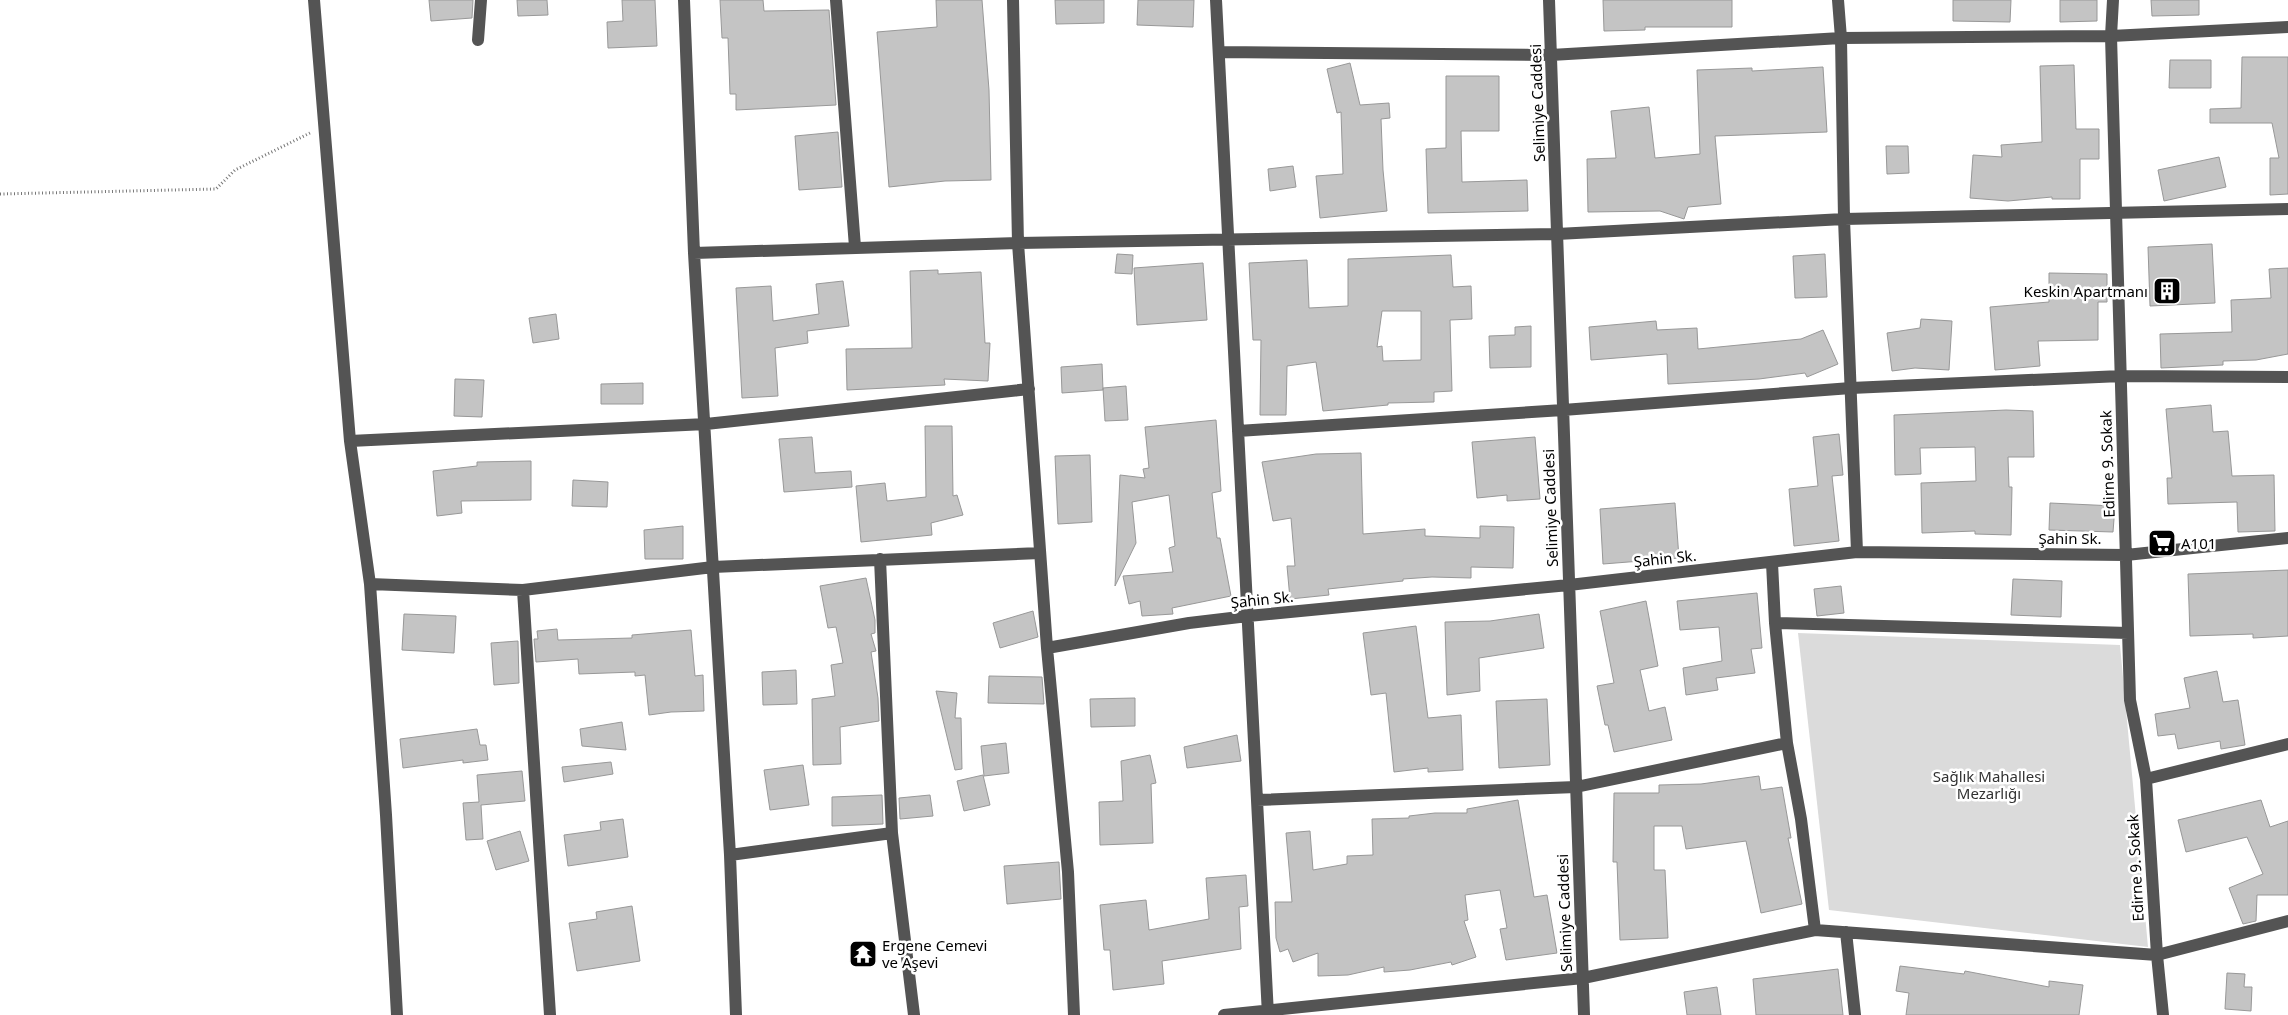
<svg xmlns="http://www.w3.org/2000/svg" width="2288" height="1015" viewBox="0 0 2288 1015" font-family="'Noto Sans',sans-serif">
  <rect width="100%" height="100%" fill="#fff"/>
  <path fill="#dbdbdb" d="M1798,633L2120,645L2148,947L1829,910Z"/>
  <path fill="#c4c4c4" stroke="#989898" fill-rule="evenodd" d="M429,0H473L472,18L431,21Z
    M517,0H547L548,15L518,16Z
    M622,0H655L657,46L608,48L607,22L623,21Z
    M720,0H763L764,11L829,10L836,105L736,110V94H730L728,38H722Z
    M936,0H982L989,90L991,180L945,181L889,187L877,32L937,27Z
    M1055,0H1104V23L1056,24Z
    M1138,0H1194L1193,27L1137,25Z
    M1603,0H1732V27H1645V30L1604,31Z
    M1953,0H2011L2010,22L1953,21Z
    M2060,0H2097V21L2060,22Z
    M2151,0H2199V15L2152,16Z
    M2242,57H2288V194L2270,195V158H2279L2272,123H2210V109L2241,108Z
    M2170,60H2211V88H2169Z
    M1350,63L1360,105L1389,103L1390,118L1381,119L1383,170L1387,211L1320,218L1316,176L1343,174L1341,112L1337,113L1327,69Z
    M2074,65L2076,129H2099V159H2080V199H2052V197L2008,201L1970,198L1973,155L2002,157L2001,145L2042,142L2040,66Z
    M1823,67L1827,132L1715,136L1721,204L1688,207L1684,219L1660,211L1588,212L1587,159L1616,158L1611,111L1649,107L1655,158L1700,154L1697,70L1752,68V71Z
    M1446,76H1499V131H1461L1462,182L1527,180L1528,211L1428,213L1426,149L1446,148Z
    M838,132L842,187L799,190L795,136Z
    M1886,146H1908L1909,173L1887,174Z
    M2219,157L2226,187L2164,201L2158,170Z
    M1293,166L1296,187L1270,191L1268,169Z
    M2212,244L2215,303L2150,306L2148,247Z
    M1117,254L1133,255L1132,274L1115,273Z
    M1825,254L1827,297L1795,298L1793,256Z
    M1451,255L1453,287L1471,286L1472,319L1450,320L1452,391L1434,392V402L1388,403V405L1323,411L1316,362L1287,366L1286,415H1260L1261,340H1253L1249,263L1307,260L1309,308L1348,306V259ZM1382,311H1421V360L1383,361L1382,346L1377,347Z
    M1203,263L1207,320L1137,325L1134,268Z
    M2288,268V354L2256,360L2223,361V365L2161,368L2160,334L2232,332L2231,300L2271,298L2269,269Z
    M938,270V274L981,272L985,343H990L988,381L944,379L945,385L847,390L846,349L912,348L910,271Z
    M2049,273L2107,274V302H2098V340L2038,341L2040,366L1995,370L1990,307L2049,302Z
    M843,281L849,326L807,331L808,343L775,348L778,396L742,398L736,288L771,286L773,321L819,314L816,284Z
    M556,314L559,339L533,343L529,318Z
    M1921,319L1952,321L1949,370L1915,368L1892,371L1887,333L1920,328Z
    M1656,321L1657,330L1697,328L1698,349L1801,339L1823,330L1838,364L1807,377L1805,373L1759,379L1668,384L1667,354L1591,360L1589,327Z
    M1531,326V367L1490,368L1489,336L1515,335V327Z
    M1102,364L1103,390L1062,393L1061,367Z
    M455,379L484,380L482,417L454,416Z
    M643,383V404H601V384Z
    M1126,386L1128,420L1105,421L1103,388Z
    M2211,405L2213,432L2228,431L2232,476L2274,475L2275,531L2238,532L2237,502L2168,504L2167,478H2172L2166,409Z
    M2006,410L2033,411L2034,457H2008L2009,487H2012L2011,535L1975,534V531L1922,533L1921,483L1976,481L1975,447L1920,448L1921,474L1895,475L1894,415Z
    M1216,420L1221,491L1212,493L1217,538H1220L1231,596L1172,608L1173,614L1142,616L1140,601L1129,604L1123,576L1173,572L1169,548L1175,546L1169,495L1132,502L1136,543L1115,586L1120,475L1145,478L1143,469L1149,468L1145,427Z
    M925,426H952L953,496L957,495L963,515L931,523L932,535L861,542L856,486L885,483L887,501L926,497Z
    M1839,434L1843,475L1832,476L1839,541L1794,546L1789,489L1818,486L1813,437Z
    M812,437L815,473L851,471L852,487L784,492L779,439Z
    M1535,437L1540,499L1507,501V495L1477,498L1472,442Z
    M1361,453L1363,534L1425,529V536L1480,538V526L1514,527L1513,568L1471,567V578L1432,577L1403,579V581L1328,589L1329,595L1290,599L1287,566H1295L1291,518L1273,521L1262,462L1316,454Z
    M1090,455L1092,522L1058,524L1055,456Z
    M531,461V500L461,501L462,513L437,516L433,471L477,466V462Z
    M573,480L608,482L607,507L572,506Z
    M1675,503L1679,558L1603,564L1600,509Z
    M2050,503L2115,506L2113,532L2049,530Z
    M683,526V559H645L644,530Z
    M2288,570V636L2253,638V634L2190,636L2188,574Z
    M866,578L875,620V633L871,634L876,651L871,652L878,698L879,721L840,727L841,764L813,765L812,699L835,696L831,665L843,663L836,627L828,628L820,586Z
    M2013,579L2062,581L2061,617L2011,615Z
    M1841,586L1844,613L1817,616L1814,589Z
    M1757,593L1762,648L1751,649L1755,673L1716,678L1718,690L1686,695L1683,668L1722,661L1719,627L1680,630L1677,601Z
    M1646,601L1658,666L1640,670L1649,711L1665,707L1672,740L1614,752L1608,725H1605L1597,686L1614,683L1600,611Z
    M1033,611L1038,637L1000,648L993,623Z
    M404,614L456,616L454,653L402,650Z
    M1539,614L1544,648L1479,658L1480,691L1447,695L1445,622L1490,621Z
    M1416,626L1428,718L1461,715L1463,770L1428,772V768L1394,772L1386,693L1371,695L1363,633Z
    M557,629L558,640L632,638V635L691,630L695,676L703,675L704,711L671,712L649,715L645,675L635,676V672L579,674L578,659L536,662L534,639H538L537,631Z
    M518,641L519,683L494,685L491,643Z
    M796,670L797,704L763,705L762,672Z
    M2217,671L2223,702L2238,700L2245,745L2221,749L2220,741L2178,749L2175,734L2158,736L2155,714L2190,708L2184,678Z
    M989,676L1042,677L1044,704L988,703Z
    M936,691L957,693L955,718H961L962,769L955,770Z
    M1135,698V726L1091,727L1090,699Z
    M1547,699L1550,765L1499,768L1496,701Z
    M622,722L626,750L582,746L580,729Z
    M477,729L480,745H486L488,760L463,763V760L403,768L400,739Z
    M1237,735L1241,761L1187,768L1184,747Z
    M1006,743L1009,773L984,776L981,746Z
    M1150,755L1156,783L1151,784L1153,843L1100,845L1099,802L1123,801L1121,761Z
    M611,762L613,774L564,782L562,767Z
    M803,765L809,805L770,810L764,770Z
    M522,771L525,801L481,805L483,839L466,840L463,803L479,802L477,775Z
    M983,775L990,805L964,811L957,781Z
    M1759,776L1761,790L1782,787L1791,838H1788L1802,904L1761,913L1746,841L1686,849L1682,826H1654V870H1665L1668,938L1620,940L1617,862H1613L1614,793H1659V785L1701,784Z
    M882,795L883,824L832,826V797Z
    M930,795L933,816L900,819L899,798Z
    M1518,800L1534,897L1547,895L1557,953L1506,960L1500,929L1507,928L1500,890L1465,895L1468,920L1464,921L1476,957L1452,965L1451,962L1410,970L1384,972V967L1348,975L1318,976V953L1293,962L1288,949L1280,952L1276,938L1275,902H1292L1286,833L1310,831L1313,870L1347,864V856L1373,855L1372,819L1409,818V816L1435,813H1467V809Z
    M2261,800L2270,827L2288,821V895H2257L2256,921L2243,924L2229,888L2263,874L2247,837L2186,852L2178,820Z
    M623,819L628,857L568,866L564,835L601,830L600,822Z
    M520,831L529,861L496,870L487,841Z
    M1059,862L1061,899L1007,904L1004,866Z
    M1246,875L1248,906L1239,907L1241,949L1162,961L1164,984L1113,990L1110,950H1104L1100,905L1146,900L1149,930L1209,919L1206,878Z
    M632,906L640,961L577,971L569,923L597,919L596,912Z
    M1900,966L1964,974L1965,971L2049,987V981L2083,985L2079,1015H1906L1909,993L1896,991Z
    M1838,969L1843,1015H1756L1753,979Z
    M2227,973L2245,974L2244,987H2252L2251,1011L2225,1009Z
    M1717,987L1721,1015H1687L1684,992Z"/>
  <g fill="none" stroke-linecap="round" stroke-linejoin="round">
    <path stroke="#767676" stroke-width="3" stroke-dasharray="1 2.5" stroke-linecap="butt" d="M0,194L216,189L235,170L310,133"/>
    <path stroke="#545454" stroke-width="12" d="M314,0L350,441L370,584L386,815L397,1015
      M684,0L694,253L730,855L736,1015
      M836,0L855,247
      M1013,0L1018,243L1047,648L1068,872L1074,1015
      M1216,0L1268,1015
      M1549,0L1584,1015
      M1838,0L1841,38L1844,219L1857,552
      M2113,0L2111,36L2130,700L2146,779L2157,955L2163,1015
      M478,40L481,0
      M1219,52L1551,55L1841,38L2111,36L2288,27
      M694,253L1018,243L1557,234L1844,219L2288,209
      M1238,431L1563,410L1851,388L2121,376L2288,377
      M350,441L706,424L1029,389
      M880,559L892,833L914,1015
      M1772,563L1775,623L1787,743L1801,819L1815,930
      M370,584L523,590L713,567L1040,553
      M523,590L550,1015
      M1775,623L2128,633
      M1047,648L1189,623L1248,616L1569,585L1857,552L2126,555L2288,538
      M2146,779L2288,744
      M1257,800L1576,787L1787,743
      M730,855L892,833
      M1846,932L1855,1015
      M1224,1015L1583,978L1815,930L2157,955L2288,921"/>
  </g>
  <defs>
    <symbol id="building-square" viewBox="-11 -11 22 22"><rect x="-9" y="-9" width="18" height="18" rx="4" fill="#000" stroke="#fff"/><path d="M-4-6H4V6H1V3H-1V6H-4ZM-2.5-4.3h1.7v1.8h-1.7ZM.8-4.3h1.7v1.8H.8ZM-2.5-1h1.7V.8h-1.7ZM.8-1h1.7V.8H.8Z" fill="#fff"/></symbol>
    <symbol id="supermarket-square" viewBox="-11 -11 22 22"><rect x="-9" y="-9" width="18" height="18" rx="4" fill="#000" stroke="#fff"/><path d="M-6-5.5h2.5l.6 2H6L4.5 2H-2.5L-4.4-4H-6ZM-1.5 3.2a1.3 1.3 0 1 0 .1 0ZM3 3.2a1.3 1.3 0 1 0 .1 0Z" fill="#fff"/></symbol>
    <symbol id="temple-square" viewBox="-11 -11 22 22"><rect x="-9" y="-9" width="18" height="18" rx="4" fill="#000" stroke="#fff"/><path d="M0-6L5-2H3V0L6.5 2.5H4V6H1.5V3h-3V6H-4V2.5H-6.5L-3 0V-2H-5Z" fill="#fff"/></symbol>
  </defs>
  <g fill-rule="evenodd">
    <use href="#building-square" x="2151" y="275" width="32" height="32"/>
    <use href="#supermarket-square" x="2146" y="527" width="32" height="32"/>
    <use href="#temple-square" x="847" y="938" width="32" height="32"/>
  </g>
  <g text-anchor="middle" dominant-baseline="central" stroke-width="5" stroke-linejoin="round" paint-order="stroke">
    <g font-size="15" fill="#000" stroke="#fff">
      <text transform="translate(1537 103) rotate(-92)">Selimiye Caddesi</text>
      <text transform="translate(2107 464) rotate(-92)">Edirne 9. Sokak</text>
      <text transform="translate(1550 508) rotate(-92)">Selimiye Caddesi</text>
      <text x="2070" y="538">Şahin Sk.</text>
      <text transform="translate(1665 558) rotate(-6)">Şahin Sk.</text>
      <text transform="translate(1262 599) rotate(-6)">Şahin Sk.</text>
      <text transform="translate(2135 868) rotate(-93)">Edirne 9. Sokak</text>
      <text transform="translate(1564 913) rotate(-92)">Selimiye Caddesi</text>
    </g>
    <g font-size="15" fill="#000" stroke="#fff" text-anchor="start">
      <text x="2148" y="291" text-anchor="end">Keskin Apartmanı</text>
      <text x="2181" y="543">A101</text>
      <text x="882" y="945">Ergene Cemevi<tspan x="882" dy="17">ve Aşevi</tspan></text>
    </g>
    <g font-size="15" fill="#323232" stroke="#fff">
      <text x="1989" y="776">Sağlık Mahallesi<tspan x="1989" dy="17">Mezarlığı</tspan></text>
    </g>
  </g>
</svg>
